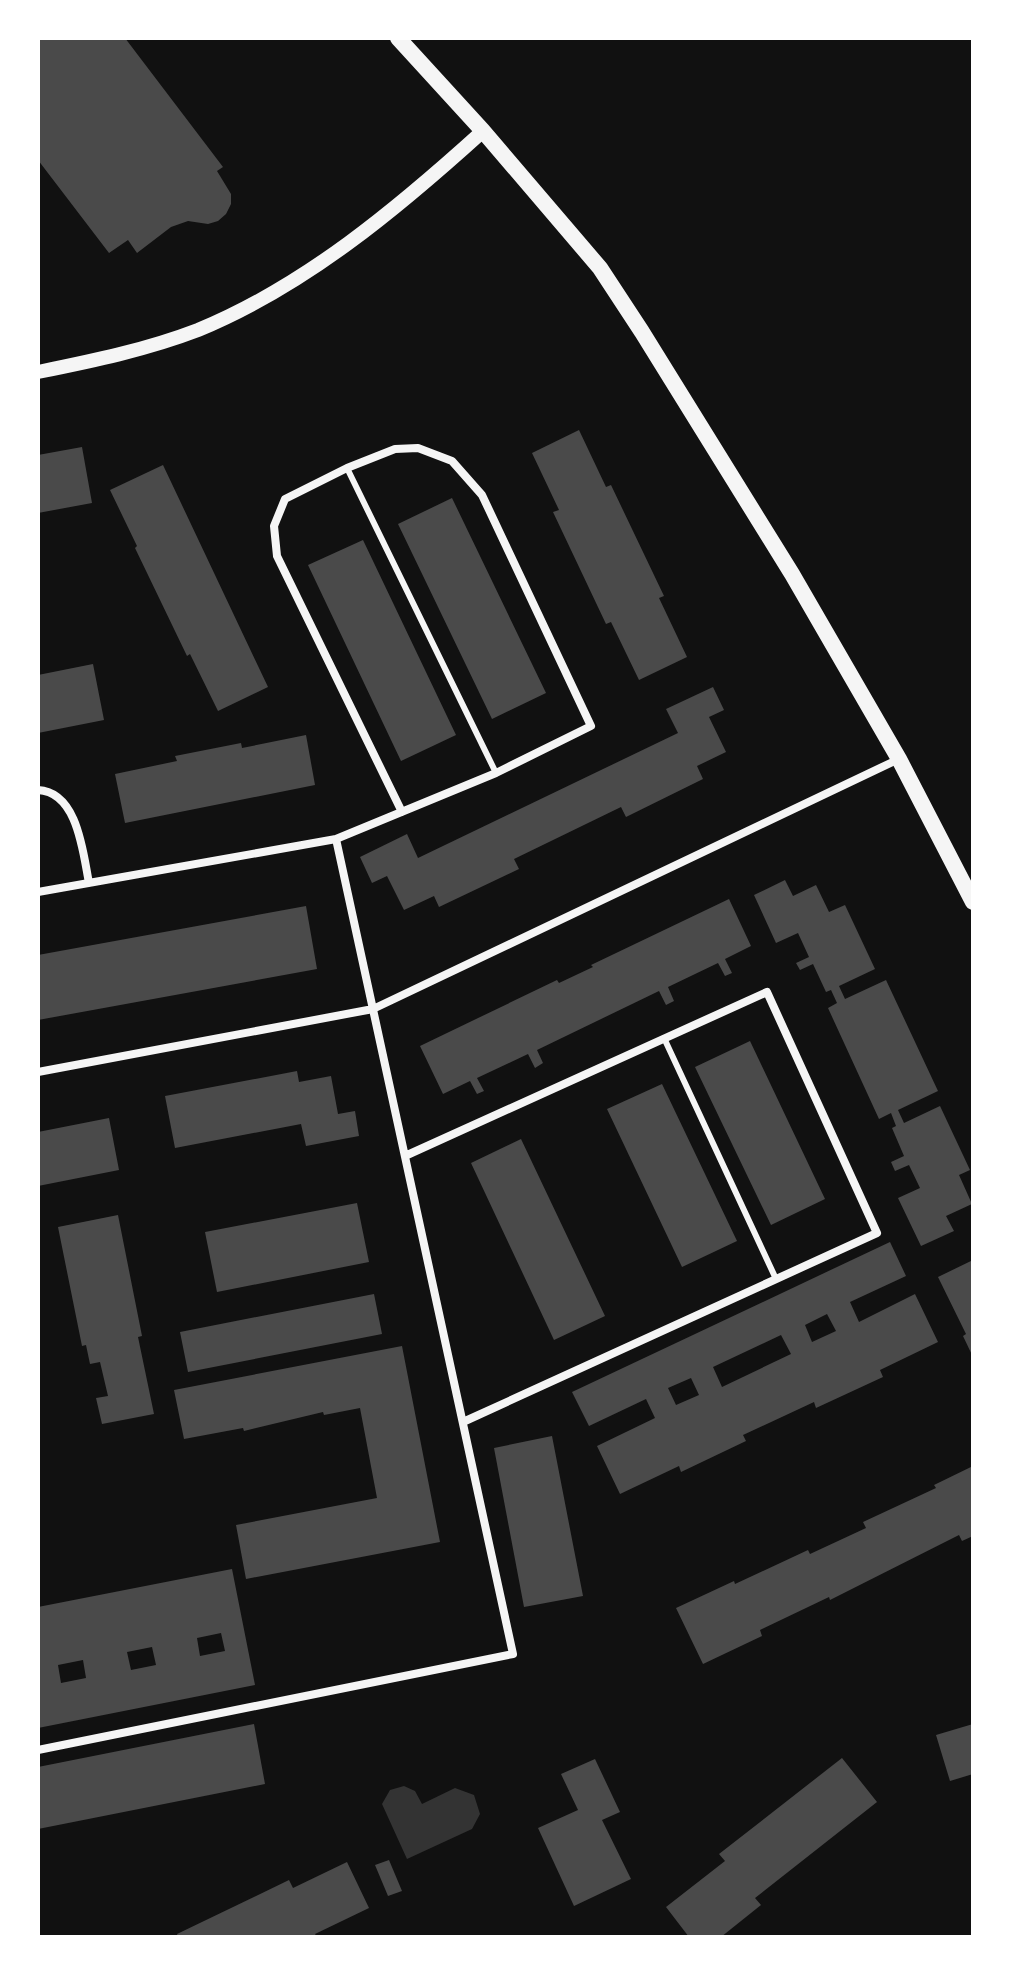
<svg xmlns="http://www.w3.org/2000/svg" width="1011" height="1975" viewBox="0 0 1011 1975" font-family="'DejaVu Sans',sans-serif">
  <rect width="100%" height="100%" fill="#111"/>
  <path fill="#333" d="M404,1786L415,1791L422,1804L455,1788L474,1795L480,1814L472,1829L407,1859L382,1804L390,1790Z"/>
  <path fill="#4a4a4a" fill-rule="evenodd" d="M38,38H125L223,167L217,171L231,194V204L226,214L218,221L208,224L188,221L171,227L137,253L128,240L109,253L38,160Z
    M579,430L606,487L611,485L664,596L659,598L687,657L639,680L611,622L606,624L553,512L559,510L532,453Z
    M82,447L92,503L38,513V455Z
    M163,465L268,687L218,711L190,654L187,656L135,548L137,546L110,490Z
    M452,498L546,693L492,719L398,524Z
    M363,540L456,735L401,761L308,565Z
    M93,664L104,720L38,733V675Z
    M713,687L724,710L709,717L726,752L697,766L703,779L626,817L621,807L514,859L519,869L439,907L434,896L404,910L387,876L372,883L360,857L407,834L418,858L678,733L666,709Z
    M306,735L315,785L125,823L115,774L177,761L175,756L241,743L242,748Z
    M785,880L793,896L816,885L829,912L845,905L875,969L839,986L845,999L886,980L938,1091L898,1110L904,1123L940,1106L970,1170L959,1175L972,1204L946,1216L954,1231L921,1246L898,1198L920,1188L909,1165L895,1171L891,1162L904,1156L892,1128L896,1126L891,1113L879,1119L828,1008L837,1003L831,990L826,992L813,964L800,970L796,963L809,957L798,933L776,943L754,895Z
    M729,899L751,946L725,959L732,973L725,976L718,963L668,987L674,1001L666,1005L659,991L537,1050L543,1063L535,1068L528,1054L477,1078L484,1091L477,1094L470,1081L443,1094L420,1046L557,980L559,983L593,967L591,965Z
    M306,906L317,969L38,1020V955Z
    M750,1041L825,1199L771,1225L695,1067Z
    M297,1071L299,1082L331,1076L338,1114L355,1111L359,1136L306,1146L301,1124L175,1148L165,1096Z
    M662,1084L737,1241L682,1267L607,1109Z
    M109,1118L119,1170L38,1186V1132Z
    M521,1139L605,1316L554,1340L471,1163Z
    M357,1203L369,1262L217,1292L205,1232Z
    M118,1215L142,1336L138,1337L154,1414L102,1424L96,1398L108,1396L100,1362L90,1364L86,1345L82,1346L58,1227Z
    M890,1242L906,1276L850,1302L859,1322L915,1294L938,1342L880,1370L883,1377L816,1408L814,1402L743,1435L746,1441L681,1472L679,1466L620,1494L597,1446L655,1418L646,1399L589,1426L572,1392ZM827,1314L836,1331L812,1342L805,1325ZM781,1335L791,1354L722,1387L713,1367ZM691,1378L699,1395L676,1405L668,1388Z
    M973,1260V1357L963,1336L966,1334L938,1277Z
    M374,1294L382,1334L188,1372L180,1332Z
    M402,1346L440,1542L246,1579L236,1525L377,1498L360,1408L324,1415L323,1412L244,1431L243,1428L184,1439L174,1390Z
    M552,1436L583,1596L524,1607L494,1448Z
    M973,1466V1536L962,1541L959,1535L830,1600L829,1597L760,1630L762,1636L703,1664L676,1608L734,1581L735,1584L808,1550L810,1554L866,1528L863,1522L936,1488L934,1485Z
    M232,1569L255,1685L38,1728V1607ZM221,1633L225,1651L200,1656L197,1638ZM152,1647L156,1665L131,1670L127,1652ZM83,1660L86,1678L61,1683L58,1665Z
    M254,1724L265,1784L38,1829V1767Z
    M973,1724V1774L950,1781L936,1735Z
    M842,1758L877,1802L755,1898L761,1905L721,1937H689L666,1907L725,1861L719,1854Z
    M595,1759L620,1812L602,1820L631,1879L574,1906L538,1828L578,1810L561,1774Z
    M389,1860L402,1891L388,1896L375,1865Z
    M347,1862L369,1908L315,1934L317,1937H178L177,1934L289,1880L293,1888Z"/>
  <g fill="none" stroke-linecap="round" stroke-linejoin="round">
    <path stroke="#f5f5f5" stroke-width="6" d="M347,468L496,773
      M664,1038L776,1279"/>
    <path stroke="#f5f5f5" stroke-width="8" d="M38,790C78,792 83,853 89,883
      M38,892L336,839L496,773L591,726L482,495L452,461L418,448L395,449L347,468L285,499L274,526L277,556L402,812
      M38,1072L373,1009L899,759
      M405,1156L767,992L877,1233L463,1422
      M38,1750L513,1654L336,839"/>
    <path stroke="#f5f5f5" stroke-width="14" d="M38,372C92,361 146,350 198,330C305,286 398,208 483,131"/>
    <path stroke="#f5f5f5" stroke-width="16" d="M398,38L483,131L600,268L642,332L792,574L899,759L973,902"/>
  </g>
  <rect width="1011" height="1975" fill="none" stroke="#ffffff" stroke-width="80"/>
</svg>
